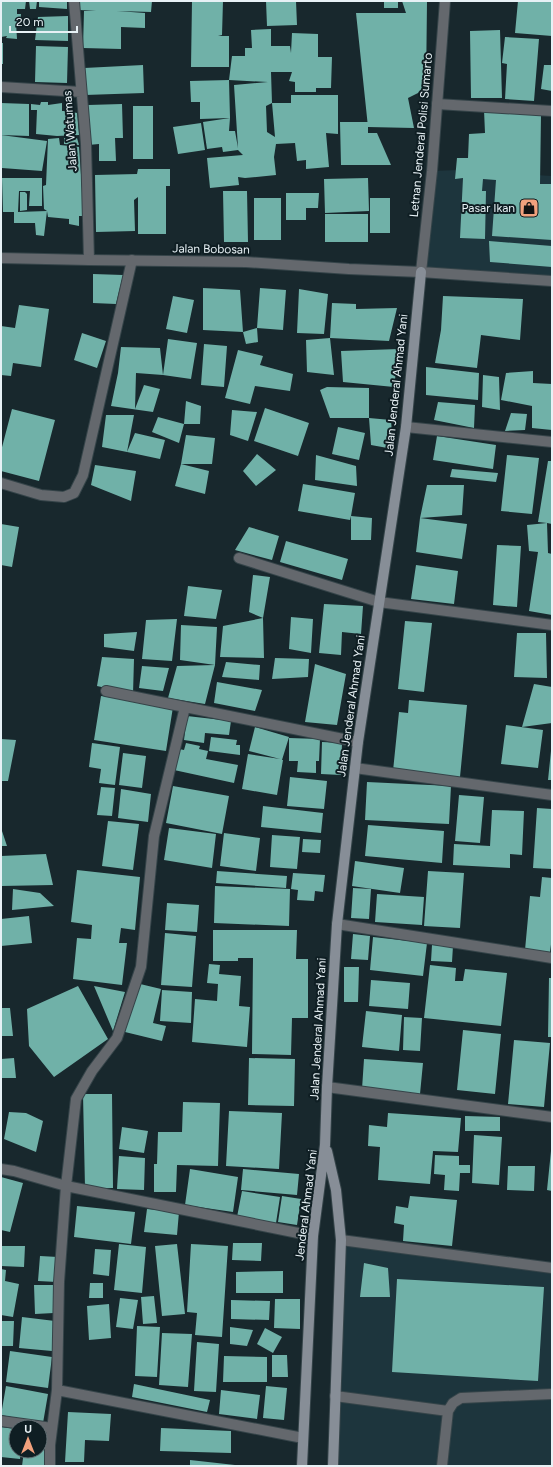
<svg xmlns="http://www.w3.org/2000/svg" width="553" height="1467" viewBox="0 0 553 1467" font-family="Figtree,sans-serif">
  <rect width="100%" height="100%" fill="#18282d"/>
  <path fill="#1d353d" d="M458,170L552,176V281L421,272L432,171Z
    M341,1240L552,1274V1466H333Z"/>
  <path fill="#70b1a8" d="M1,1H26L25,9H17V14H21L20,23H16L17,39L6,38L7,36L1,37Z
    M29,1H37L36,9H30Z
    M39,1H67V9L39,7Z
    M80,1H152L151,12L117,11L145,13V28L121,27V49L83,48L84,11H96L80,10Z
    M192,1H223L222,35L218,36H229V67H191Z
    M266,1H296L297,25L267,26Z
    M384,1H398V8H384Z
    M402,1H427L426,89L408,98L414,128L368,127L356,13H406Z
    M518,1H552V36L515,33Z
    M68,16V41L35,40L38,17Z
    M271,29V46H290L291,53L292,33L318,34V57H332L331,88H316V92H295V82L289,81L292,72H271L272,103L266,106L267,132L275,137L272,103H291V95H338V134L326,133L329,167L306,169V160L297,161L295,143L276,144L274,157L276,175L245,178L238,177L239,185L210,188L207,158L243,155L238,150L223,152L222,147L207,149L203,122L230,118L200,119V102H191L190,81L229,80L230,118L229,131H235L238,148L234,85L268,82L229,80L232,56H245V48H252L251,30Z
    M500,30L502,98H471L470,31Z
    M505,37L539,39L534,101L505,99L507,64L502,63Z
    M1,43H3V64H1Z
    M36,46L68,47L67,83L35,82Z
    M143,65L144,93L85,95L84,68Z
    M544,65H552V91L541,89Z
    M41,102H48V105L62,103V111H67V119H71L72,112L77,113L79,135L57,136L36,134L37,110H31V104L40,105Z
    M1,103L29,104V136L1,135Z
    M122,104L123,138H115L116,161H99V144L88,145V105Z
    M133,106H153V159H133Z
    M484,110L541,115L540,184H552V240L492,236L496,180L483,179L482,191H486L485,239L460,238L463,178L455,179L457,158H468L469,134L485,133Z
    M340,122H368V133H377L391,165H341Z
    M201,123L205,150L178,154L173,127Z
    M1,135L47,141L42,171L2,168Z
    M59,138L60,145L79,147L84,216H79V226L69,224V219L48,217L47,211L44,236L36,235L35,223H14V212H3L2,178H42V206H29L30,191H19L18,212L47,211L44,209L43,186L46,185L48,139Z
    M64,138H77L79,145L64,144Z
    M138,169H170V186H166V234H138V197L134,200L135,231L96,232L95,175L137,174Z
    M368,178L369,211L325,213L324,179Z
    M223,191H247L248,242H224Z
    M20,192H25L27,194V210L20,211Z
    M286,193H319L318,208H306V220H286Z
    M254,198H281V240H254Z
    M370,198H390V233H370Z
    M325,214H368V242H325Z
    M489,241L552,246V267L490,262Z
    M93,274L123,275L116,304L93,303Z
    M203,288L240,290L243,332L203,330Z
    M260,288L286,290L283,330L257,328Z
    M299,289L328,294L324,334L297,333Z
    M173,296L194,300L187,333L166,329Z
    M443,296L523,299L520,340L481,335L477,368L435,363L441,330Z
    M332,303L356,304V309L397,308L389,341L330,338Z
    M19,305L49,309L41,367L13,363L11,376L1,375V326L15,328Z
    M257,328L258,342L246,344L243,332Z
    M82,333L106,341L97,368L74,360Z
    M330,338L334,375L307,372L306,340Z
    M168,339L197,343L191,379L163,375Z
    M204,344L227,346L224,387L201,385Z
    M121,347L160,348L163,375L136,373L135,409L144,385L160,389L153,412L111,406L118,373Z
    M399,349L394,387L343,382L341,351Z
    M238,350L263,356L260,365L293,374L290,391L255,386L250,404L225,398Z
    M426,367L479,373L478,400L426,395Z
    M533,371V383L552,384V430L532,428V406L501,400L506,373Z
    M483,375L499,377L500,410L482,407Z
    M327,387L369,388V418H330L320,390Z
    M186,401L201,406L200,424H184Z
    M438,402L475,405L474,428L434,420Z
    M265,408L309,423L298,456L254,441Z
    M12,409L55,420L39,481L1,471V451Z
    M232,410L257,412L248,441L230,435Z
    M511,413L527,414L525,430L505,431Z
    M106,415H134L127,452L102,447Z
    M158,417L184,424L179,443L152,432Z
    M369,418L391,420L393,449L371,445Z
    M338,427L365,433L359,460L332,454Z
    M135,433L165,440L160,459L127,452Z
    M186,435L215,438L212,464H181Z
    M437,436L496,445L493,469L433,460Z
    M257,454L276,470L256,486L243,471Z
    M316,455L356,466L357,486L315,480Z
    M507,455L539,458L532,514L501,511Z
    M548,461H552V524L547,523L548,553L552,554V615L529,611L538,552L529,551L527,525L547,523L538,522Z
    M181,464L209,471L205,494L175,486Z
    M95,465L136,471L131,501L91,485Z
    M452,469L498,473L496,482L450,477Z
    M303,484L355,493L351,516L372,518L371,540H351V516L350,520L298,511Z
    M427,485H464L462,515L420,518L467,524L462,559L416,552L420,518Z
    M1,524L19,527L12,567L1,565Z
    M249,527L279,536L272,560L235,550Z
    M286,541L348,559L342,580L280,562Z
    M497,545L521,546L517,607L493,605Z
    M416,565L458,571L454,604L411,599Z
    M253,575L270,577L263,618L264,658L220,657L223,626L263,618L249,612Z
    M188,586L222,590L216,619L184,616Z
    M324,604L363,606L361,634L342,632L341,655L319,653Z
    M291,617L313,619L311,653L289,649Z
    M177,619L172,661L142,659L146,620Z
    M405,621L432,623L424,692L398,689Z
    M181,625L217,627L215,665L205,704L168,698L177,666L215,665L180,660Z
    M137,632L134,651L104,647V634Z
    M517,633H546L547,678L514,677Z
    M102,657L134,659L133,694L97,686Z
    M275,658L309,659L308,677L272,679Z
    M226,662L260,665L259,680L222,677Z
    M315,664L346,674L337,725L305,722Z
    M142,666L169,668L163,691L139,688Z
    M217,682L262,690L255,711L214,703Z
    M534,684L552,687V723L522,727Z
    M101,696L173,707L166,751L94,740Z
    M409,700L467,705L460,777L393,771L399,712L408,713Z
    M187,716L231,721L229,735L205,733L204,743L184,740Z
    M506,725L543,730L538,768L501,764Z
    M255,727L289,737L282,760H283L277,795L242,789L248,754L280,759L249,751Z
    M211,737L237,740L236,745H240V755L209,751Z
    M289,738L320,739L319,761H316V773L297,772L298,761H289Z
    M1,739L16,740L8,781H1Z
    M322,742L342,743L341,775L321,774Z
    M92,743L120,747L115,785L99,783L101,769L89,767Z
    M186,743L200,746L199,749L208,751L206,759L238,765L234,783L174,770L179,749L184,750Z
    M551,751H552V780H548Z
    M123,753L146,756L142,788L119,785Z
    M290,777L327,781L324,809L287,806Z
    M367,782L451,786L449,824L365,820Z
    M173,786L229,796L222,834L166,823Z
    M101,787L115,788L112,816L97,815Z
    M121,789L151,794L148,822L118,818Z
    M459,795L484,797L480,843L455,841Z
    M263,806L323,813L321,833L261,827Z
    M537,808L552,809V869L533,868Z
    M492,810L524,811L522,855L510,854V868L453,865L454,844L490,846Z
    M108,821L139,824L133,870L102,866Z
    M368,825L444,831L442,863L365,856Z
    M1,828L7,846H1Z
    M169,828L216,834L212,868L164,860Z
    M224,833L260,838L256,871L220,866Z
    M272,835L300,837L297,869L270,867Z
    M303,839L321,840L320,853L302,852Z
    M46,854L53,885L1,886V856Z
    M355,861L404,868L400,893L352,886Z
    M77,870L140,877L135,930L121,928L119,943H127L122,985L73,979L77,938L91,939L92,925L71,922Z
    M217,871L287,876L286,888L216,883Z
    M428,871L464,873L460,928L424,926Z
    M293,873L325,875L323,892L315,891L314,901L297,900L298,890L291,889Z
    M542,877L552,878V937L550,952L525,950L530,896L540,897Z
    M215,886L290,889L289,926L214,923Z
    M353,888L371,889L369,919L351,918Z
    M13,889L40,893L54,906L12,910Z
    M377,894L424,897L422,925L375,922Z
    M167,903L199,905L197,932L165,930Z
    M29,916L32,943L1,946V919Z
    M213,930H297L296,959H308V1018H292L291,1055L252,1054L253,958H238V961H213Z
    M165,933L196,936L192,987L161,985Z
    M353,934L370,936L368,960L351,959Z
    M373,937L427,943L423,976L370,970Z
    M432,945L453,946L452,962L431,961Z
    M209,964L220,965L219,974L241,976L239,1006L250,1007L247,1047L192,1042L195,999L217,1001L218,984L207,983Z
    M430,965L456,968L455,981H463L465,969L507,973L501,1026L424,1018Z
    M344,967H359L358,1002H344Z
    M549,978H552V1037H548Z
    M371,980L410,983L408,1009L369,1006Z
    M136,983L161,989L153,1023L166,1026L162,1041L125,1032Z
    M78,986L108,1039L54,1077L29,1046L27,1009Z
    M94,986L125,992L113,1031Z
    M162,990L192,992L191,1023L160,1021Z
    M1,1008H10L13,1036H1Z
    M366,1011L402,1015L399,1051L362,1047Z
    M404,1017L422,1018L420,1051L403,1050Z
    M463,1030L501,1034L495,1094L457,1090Z
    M514,1040L550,1043L544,1107L508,1104Z
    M14,1058L16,1078H1V1059Z
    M249,1058L295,1059L294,1106L248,1105Z
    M364,1059L423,1063L420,1094L362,1089Z
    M83,1094H112L113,1188H85Z
    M183,1102L220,1103L218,1166L177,1165L176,1192H154V1164H157L158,1132H182Z
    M229,1111L282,1113L279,1169L226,1166Z
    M9,1112L26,1113L43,1121L36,1152L4,1139Z
    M388,1113L461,1118L458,1152L433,1151L430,1184L378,1180L380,1147L368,1146L369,1125L387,1127Z
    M465,1116L500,1117V1131H465Z
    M122,1127L148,1131L144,1153L119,1149Z
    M474,1135L502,1137L499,1185L472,1183Z
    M551,1151H552V1191L547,1190Z
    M435,1155L459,1156V1165H470V1173H460L459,1191L444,1190L445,1175L434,1174Z
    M119,1156L145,1158L144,1190L117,1189Z
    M508,1166H535L534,1191L507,1190Z
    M190,1169L238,1177L233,1212L185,1205Z
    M243,1169L299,1174L297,1195L241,1190Z
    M1,1177L23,1183L10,1232L1,1230Z
    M242,1191L280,1197L276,1223L237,1217Z
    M282,1196L301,1199L297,1225L278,1222Z
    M410,1196L457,1200L452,1246L403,1241L404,1225L394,1223L396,1206L408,1208Z
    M77,1206L135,1212L131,1244L74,1237Z
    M147,1209L179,1212L177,1235L144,1232Z
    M233,1243H262L261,1261L232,1260Z
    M119,1244L146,1247L142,1293L114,1290Z
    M177,1244L185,1314L162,1316L155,1246Z
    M191,1244L228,1246L222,1337L195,1335L197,1313L187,1312Z
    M1,1246H25L24,1267L1,1266Z
    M95,1249L111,1250L109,1276L93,1274Z
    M40,1256L58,1257L57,1282L38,1281Z
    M364,1263L388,1268L390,1297H360Z
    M1,1269L6,1270L5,1281L19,1284L13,1317L1,1315Z
    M283,1271V1293H236V1272Z
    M397,1279L544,1287L538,1381L392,1372Z
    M90,1283H103V1298H89Z
    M34,1285H54V1313L35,1314Z
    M154,1296L157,1323L143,1324L141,1297Z
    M120,1298L138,1300L133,1329L116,1327Z
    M275,1299H300V1329L274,1328Z
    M231,1300L270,1301L269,1320L231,1319Z
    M109,1304L111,1338L89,1340L87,1306Z
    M22,1317L55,1321L52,1351L19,1348Z
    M1,1321H14L13,1346H1Z
    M137,1326L160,1327L157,1377L135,1376Z
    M230,1327L253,1330L247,1346L230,1344Z
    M265,1328L282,1337L273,1353L257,1344Z
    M162,1333L192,1334L188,1387L159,1385Z
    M197,1342L219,1344L216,1392L194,1391Z
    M10,1351L52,1357L48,1388L6,1382Z
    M272,1355H287L288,1377H272Z
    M224,1356L267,1357V1382H223Z
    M134,1384L210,1400L207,1412L132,1397Z
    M6,1386L48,1394L43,1423L1,1415Z
    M266,1386L287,1388L284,1420L263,1418Z
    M221,1390L260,1395L257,1419L219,1414Z
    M68,1412L111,1414L109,1441L85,1440L84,1462H65Z
    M1,1427L16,1429V1451H21L20,1459L1,1457Z
    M161,1428L231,1431V1453L160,1451Z
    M40,1432L49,1433L45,1466H22L24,1451H40Z
    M190,1460L235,1465V1466H190Z"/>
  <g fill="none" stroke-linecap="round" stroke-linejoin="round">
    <defs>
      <path id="service" d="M335,1396L448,1411
        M442,1466L448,1411L453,1403L461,1398L552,1394"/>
      <path id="minor" d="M74,1L86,144L89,260
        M1,87L81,92
        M437,104L552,111
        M406,427L552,442
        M1,483L41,495L64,497L74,493L83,475L132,260
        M239,558L379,602L552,625
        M106,691L358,742
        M355,768L552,795
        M337,924L552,958
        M327,1087L552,1117
        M1,1169L14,1171L66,1186L313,1236
        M341,1240L552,1268
        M57,1390L303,1438
        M1,1421L52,1428
        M50,1466V1445L57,1390L59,1282L66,1186L76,1099L92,1071L117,1038L141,967L154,836L185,707"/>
      <path id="tertiary" d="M1,258L89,260L246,262L349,269L421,272L552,281
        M421,272L432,171L445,1"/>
      <path id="secondary" d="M327,1151L336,1190L341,1240L333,1466
        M302,1466L313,1236L325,1145L327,1087L337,924L358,742L406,427L421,272"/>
    </defs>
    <use href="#service" stroke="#354449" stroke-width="12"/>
    <use href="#minor" stroke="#354449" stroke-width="12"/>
    <use href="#tertiary" stroke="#354449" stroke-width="12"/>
    <use href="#secondary" stroke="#354449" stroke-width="12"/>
    <use href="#service" stroke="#64686d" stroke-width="10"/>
    <use href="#minor" stroke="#64686d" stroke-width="10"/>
    <use href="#tertiary" stroke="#64686d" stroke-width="10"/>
    <use href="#secondary" stroke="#878e97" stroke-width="10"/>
  </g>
  <defs>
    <symbol id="shop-square" viewBox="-11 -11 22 22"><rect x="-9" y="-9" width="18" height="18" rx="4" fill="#f1a17d" stroke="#0f1e23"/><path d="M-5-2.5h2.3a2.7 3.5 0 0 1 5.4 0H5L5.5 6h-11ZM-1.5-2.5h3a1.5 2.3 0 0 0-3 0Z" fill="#111"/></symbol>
  </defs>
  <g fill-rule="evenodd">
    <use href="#shop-square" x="518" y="197" width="22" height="22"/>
  </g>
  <g text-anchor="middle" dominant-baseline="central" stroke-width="4" stroke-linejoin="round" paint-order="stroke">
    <g font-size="12" fill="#e7f1f5" stroke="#0f1e23">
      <text transform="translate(70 131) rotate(-94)">Jalan Watumas</text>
      <text transform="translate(421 135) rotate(-85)">Letnan Jenderal Polisi Sumarto</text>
      <text transform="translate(211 249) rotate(1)">Jalan Bobosan</text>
      <text transform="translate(396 385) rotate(-84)">Jalan Jenderal Ahmad Yani</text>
      <text transform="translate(351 706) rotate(-82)">Jalan Jenderal Ahmad Yani</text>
      <text transform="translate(318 1029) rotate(-87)">Jalan Jenderal Ahmad Yani</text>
      <text transform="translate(306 1205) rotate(-83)">Jenderal Ahmad Yani</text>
    </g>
    <g font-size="12" fill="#e7f1f5" stroke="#0f1e23" text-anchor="end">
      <text x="515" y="208">Pasar Ikan</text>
    </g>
  </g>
  <rect width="553" height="1467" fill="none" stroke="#e7f1f5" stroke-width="4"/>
  <g transform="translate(28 1439)"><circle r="19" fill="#0f1e23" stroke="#657277"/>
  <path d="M0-3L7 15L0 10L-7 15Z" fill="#f1a17d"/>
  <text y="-6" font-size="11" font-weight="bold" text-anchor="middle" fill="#e7f1f5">U</text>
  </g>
  <path d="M10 26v6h67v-6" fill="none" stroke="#e7f1f5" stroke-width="2"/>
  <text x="16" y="26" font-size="12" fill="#e7f1f5" stroke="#0f1e23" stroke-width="3" paint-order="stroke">20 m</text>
</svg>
